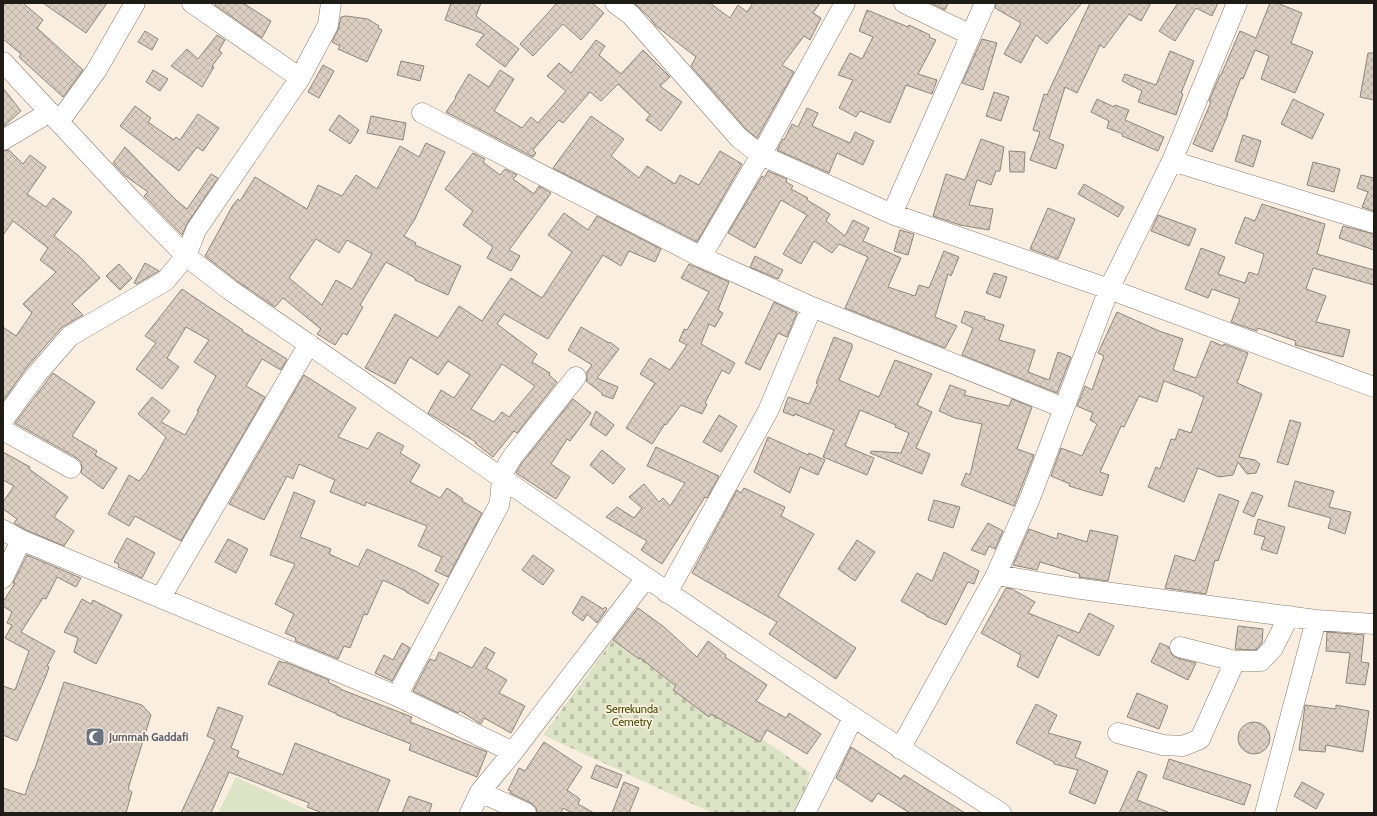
<svg xmlns="http://www.w3.org/2000/svg" width="1377" height="816" viewBox="0 0 1377 816" font-family="Cabin,sans-serif">
  <defs>
    <pattern id="cemetery-stones" width="16" height="16" patternUnits="userSpaceOnUse"><rect width="16" height="16" fill="#dde3c6"/><path d="M2 7V4a2 2 0 0 1 4 0v3zM10 15v-3a2 2 0 0 1 4 0v3z" fill="#bdc2a9"/></pattern>
    <pattern id="building-cross-hatch" width="8" height="8" patternUnits="userSpaceOnUse"><rect width="8" height="8" fill="#dacfc2"/><path d="M0 0l8 8M0 8l8-8" fill="none" stroke="#bbb1a6"/></pattern>
  </defs>
  <rect width="100%" height="100%" fill="#faeee1"/>
  <path fill="url(#cemetery-stones)" d="M616,636L811,773L796,813H712L543,735Z"/>
  <path fill="#dde3c6" d="M236,777L314,813H218Z"/>
  <path fill="url(#building-cross-hatch)" stroke="#8e8478" fill-rule="evenodd" d="M6,3H23L43,20L37,28L83,70L63,97L19,57L21,54L3,39V7Z
    M43,3H107L86,33Z
    M216,3H243L271,21L262,38L215,5Z
    M451,3H481L476,16L519,49L505,67L476,45L484,34L445,20Z
    M557,3H592L604,13L581,40L563,24L533,56L520,44Z
    M634,3H710L730,18L738,5L747,12L753,3H820L813,13L821,18L810,40L804,36L782,65L794,72L757,138L747,130L691,66L696,57L655,25L650,18Z
    M931,3H948L945,10Z
    M996,3H1082L1047,44L1036,35L1021,63L1004,54L1021,23L995,8Z
    M1090,3H1151L1141,21L1129,14L1104,48L1100,45L1077,93L1065,87L1049,139L1064,145L1056,169L1030,160L1040,132L1033,130L1044,94L1047,95Z
    M1178,3H1218L1212,16L1196,8L1175,41L1159,31Z
    M1270,3H1277L1302,13L1291,43L1313,52L1295,93L1261,79L1269,56L1255,50L1243,79L1241,78L1227,114H1228L1212,152L1193,144L1211,102L1209,101L1220,75H1221L1240,31L1256,38Z
    M867,10L908,27L909,25L930,35L929,37L936,40L918,74L937,80L932,94L906,85L890,123L860,111L856,117L839,108L853,80L838,75L850,53L862,59L873,37L859,31Z
    M346,16L368,19L379,26L378,28L382,30L367,62L338,49L340,46L332,42L338,30L341,17Z
    M145,31L158,39L152,50L138,42Z
    M217,35L225,40L219,50L222,53L212,66L214,67L202,87L171,66L187,49L198,59Z
    M982,39L997,43L983,90L962,83Z
    M596,40L605,46L599,55L621,74L643,50L670,77L660,86L682,102L661,131L646,120L650,115L618,84L601,101L590,92L563,123L559,120L533,150L536,153L533,157L446,112L456,98L455,97L469,74L489,87L500,70L514,79L494,111L522,128L531,117L538,123L566,91L547,76L559,63L571,73Z
    M1170,51L1194,61L1181,93L1183,94L1176,115L1138,102L1142,91L1122,81L1125,74L1156,85Z
    M1368,53H1374V100L1360,97Z
    M401,61L424,66L420,81L397,75Z
    M323,65L334,71L319,98L308,92Z
    M153,70L168,79L160,91L146,82Z
    M3,88L21,111L3,127Z
    M994,92L1009,97L1001,121L986,116Z
    M1097,99L1114,107L1115,105L1129,110L1125,120L1164,137L1158,151L1122,136L1123,134L1107,128L1109,121L1091,112Z
    M1293,99L1324,114L1312,139L1281,124Z
    M135,106L151,118L148,122L174,140L176,137L180,140L198,114L219,128L203,151L197,147L179,171L120,126Z
    M807,108L818,113L812,126L850,143L855,132L874,141L863,165L837,153L829,173L777,150L783,139L784,140L792,124L798,127Z
    M339,115L359,130L350,144L329,130Z
    M371,116L406,123L403,140L367,133Z
    M591,116L624,139L611,156L639,178L647,166L675,184L680,175L699,185L720,151L742,164L697,242L553,168Z
    M1243,135L1261,141L1253,167L1235,161Z
    M981,139L1004,147L1000,171H996L991,185L977,180L969,205L993,209L989,230L960,225L933,216L946,174L965,180Z
    M426,143L445,152L415,219L404,236L416,243L415,245L461,266L448,295L415,280V278L386,262L360,305L363,307L347,335L343,333L335,345L317,334L321,329L283,298L275,307L237,281L205,256L233,205L238,199L240,201L255,177L307,209L318,185L342,196L356,175L377,189L400,146L419,157ZM316,239L339,253L347,240L372,254L352,289L336,280L322,305L289,278Z
    M125,147L177,201L187,209L211,174L218,178L187,224L182,235L144,196L148,192L124,175L113,163Z
    M9,150L23,164L30,155L46,167L27,194L46,207L53,198L72,212L54,236L79,256L100,278L72,304L83,315L61,328L27,367L3,401V327L16,336L32,313L23,304L56,272L40,260L48,248L13,221L3,235V151Z
    M1009,151L1025,152L1024,172H1010Z
    M473,153L485,159L483,162L500,175L505,169L517,175L513,179L534,194L539,186L551,193L509,250L520,256L511,271L487,258L493,247L463,225L473,211L445,189Z
    M1313,162L1340,169L1334,192L1307,185Z
    M768,171L787,179L786,182L793,186L791,189L808,198L807,200L830,214L826,221L845,236L853,220L869,228L863,241L901,258L888,287L915,296L919,285L929,288L944,251L959,257L951,276L948,274L935,317L957,326L945,348L845,308L868,257L839,244L832,253L814,241L801,264L783,254L807,215L781,200L755,248L728,233L762,176L764,178Z
    M1361,175L1374,178V211L1362,207L1368,192L1357,188Z
    M1084,184L1124,207L1118,217L1078,194Z
    M1262,204L1325,224L1317,254L1374,270V285L1313,268L1306,289L1326,296L1316,322L1350,330L1343,357L1295,345L1296,341L1258,328L1257,331L1231,322L1240,299L1212,289L1208,298L1185,289L1201,248L1225,257L1218,274L1245,283L1249,272L1258,275L1264,254L1235,243L1245,217L1255,221Z
    M1048,208L1075,219L1058,259L1030,249Z
    M564,213L588,230L597,216L661,249L655,262L629,251L621,266L603,255L548,339L504,314L497,324L537,354L532,362L550,373L549,375L557,382L517,433L514,431L493,457L475,443L476,442L428,413L441,390L454,398L470,375L448,361L438,375L410,357L395,384L365,368L395,314L438,338L459,306L482,321L511,278L542,298L572,252L548,235ZM502,364L535,386L509,417L502,412L494,422L471,409Z
    M1158,215L1196,229L1189,246L1151,231Z
    M1343,226L1374,234V250L1339,238Z
    M900,230L914,234L908,255L894,251Z
    M755,256L783,270L778,279L750,267Z
    M145,263L159,271L137,284L134,283Z
    M119,264L132,278L120,290L106,276Z
    M689,264L729,282L718,310L723,313L715,327L709,324L701,344L735,363L729,374L722,370L705,403L707,404L702,414L681,405L666,425L665,424L652,444L626,428L655,383L640,374L650,358L670,370L687,345L679,341L684,329L687,330L709,292L681,278Z
    M994,273L1007,277L1000,298L986,293Z
    M182,289L243,330L242,331L287,359L281,370L262,359L246,386L265,397L181,541L135,516L129,526L108,514L129,475L139,481L147,471L166,437L138,414L152,397L170,411L161,422L185,435L199,411H197L216,376L194,362L209,340L186,327L167,358L179,367L162,389L136,369L156,343L145,336Z
    M774,302L797,313L787,337L778,333L760,370L745,363Z
    M965,311L985,317L984,319L1004,325L999,340L1035,350L1028,372L1049,380L1058,352L1071,357L1057,393L962,355L973,328L961,322Z
    M1117,312L1159,331L1183,339L1173,370L1196,378L1211,341L1223,346L1224,344L1248,353L1237,383L1262,394L1239,457L1255,460L1260,464L1256,473L1247,474L1238,462L1233,475L1219,477L1198,468L1184,502L1148,487L1156,467L1160,469L1171,439L1175,440L1179,429L1191,433L1204,397L1199,395V394L1164,381L1157,402L1139,396L1124,427L1121,426L1100,472L1109,475L1102,496L1069,486L1070,484L1051,476L1061,448L1082,456L1097,424L1090,420L1093,413L1077,406L1085,386L1092,390L1104,356L1098,353Z
    M581,327L609,343L610,342L619,349L597,378L618,387L613,399L602,395V393L586,381L587,378V372L592,365L568,350Z
    M834,337L852,344V348L839,380L879,397L895,360L932,374L917,405L932,412L916,448L930,454L922,474L870,453L871,451L901,453L909,433L895,427L896,425L860,410L845,446L874,458L867,475L823,457L834,430L795,414L794,416L783,412L788,397L809,404L818,384L816,383Z
    M53,373L95,402L72,436L97,451L95,455L117,468L103,489L81,473L82,467L81,462L77,458L15,423Z
    M304,375L356,408L338,437L368,449L378,432L404,446L400,453L420,465L410,482L440,498L447,488L463,499L462,501L482,513L448,577L435,571L442,557L418,546L427,526L366,502L365,506L330,492L335,480L299,464L293,479L287,476L264,520L229,504Z
    M950,385L966,391L964,395L1009,406L1012,399L1032,407L1017,449L1034,455L1014,506L961,485L966,473L970,475L982,424L955,418L939,411Z
    M573,399L591,413L570,441L567,439L551,464L570,477L556,499L516,473L522,463Z
    M596,411L614,425L606,436L590,425Z
    M719,415L737,426L721,452L703,442Z
    M1290,420L1301,423L1288,465L1277,462Z
    M768,437L808,455L809,453L825,460L818,475L800,467L790,493L754,472Z
    M656,447L719,476L707,498L705,497L662,564L641,550L647,541L606,517L617,507L634,518L642,508L629,497L644,484L659,502L663,498L670,506L685,483L647,466Z
    M602,450L625,469L613,484L590,465Z
    M3,452L30,467L29,469L68,497L54,517L74,531L64,546L26,530L14,523L17,519L3,509V502L14,486L3,480Z
    M1295,481L1334,491L1329,507L1351,512L1345,534L1328,528L1331,518L1288,506Z
    M744,488L785,507L781,516L814,534L778,596L856,648L836,679L769,634L777,622L692,573L737,490L741,493Z
    M294,492L315,501L300,537L331,549L329,554L358,567L367,549L415,571L439,584L428,604L406,592V591L383,580L367,615L364,614L350,648L344,646L338,659L295,641L296,638L285,633L294,614L275,604L295,564L270,555Z
    M1252,492L1263,496L1254,517L1243,512Z
    M1219,494L1239,501L1218,561L1215,560L1206,594L1165,588L1175,555L1195,561Z
    M934,500L960,507L953,528L928,520Z
    M1258,519L1285,527L1277,554L1261,549L1265,537L1254,534Z
    M988,523L1003,531L995,549L989,546L985,555L971,550Z
    M1029,529L1057,539L1058,533L1087,542L1090,530L1118,536L1108,581L1079,577L1080,574L1040,562L1037,570L1013,565Z
    M127,538L155,553L142,578L118,567L119,564L114,562Z
    M228,539L248,549L236,573L215,562Z
    M857,540L875,552L855,581L838,569Z
    M944,552L979,571L974,584L968,582L946,625L926,616V615L901,601L917,573L932,581Z
    M27,555L81,578L76,587L57,577L46,599L43,598L21,632L55,651L47,666L49,667L46,676L17,741L3,735V686L15,690L29,651L5,638L12,625L7,623L12,612L3,606V602L15,583H13Z
    M533,555L554,570L543,585L522,570Z
    M1006,588L1012,589L1035,602L1028,613L1079,633L1089,613L1114,626L1099,656L1058,635L1038,678L1017,666L1021,655L981,633Z
    M582,596L603,609L605,607L607,609L597,623L587,614L583,621L572,613Z
    M82,599L91,604L93,600L122,615L96,664L74,652L78,638L64,632Z
    M638,608L664,627L697,657L708,641L726,655L725,657L767,685L756,701L786,718L789,713L821,734L807,754L767,730L760,742L711,714L709,717L673,690L676,686L640,658L639,659L613,640Z
    M1238,626L1263,629L1262,643L1256,650L1235,649Z
    M1327,632L1364,635L1361,662L1369,663L1365,685L1346,683L1350,653L1326,651Z
    M402,643L410,648L392,681L375,673L384,655L393,660Z
    M1160,643L1169,647L1172,655L1177,658L1196,663L1188,680L1151,662Z
    M485,647L495,653L486,668L507,680L499,693L525,706L511,733L484,718L481,724L460,711L458,713L413,691L430,659L435,661L439,652L472,668Z
    M279,661L285,663V662L329,680L328,682L340,688V689L412,717L410,722L487,752L477,777L409,750L411,744L337,715V714L268,684Z
    M64,682L142,705L151,715L128,789L132,792L126,813H3V788L25,795L33,771H34Z
    M1137,693L1168,706L1159,729L1127,717Z
    M1036,704L1057,715L1048,733L1081,742L1075,757L1108,771L1095,804L1069,793L1078,770L1054,764V762L1016,743Z
    M1305,705L1336,709V705L1369,711L1363,752L1326,745L1325,752L1299,750Z
    M218,707L243,716L231,748L239,751L237,757L283,775L295,743L390,780L377,813H323L307,807L309,803L229,772L211,813H181L215,740L207,736Z
    M1238 738a16 16 0 1 1 32 0a16 16 0 1 1-32 0Z
    M544,742L582,767L567,790L580,799L578,804L594,813H572L563,808L561,813H537L536,807L531,803L510,793L511,791L508,790L519,768L525,771Z
    M851,747L901,779L904,775L965,813H910L878,793L872,802L836,778Z
    M1169,759L1251,785L1244,805L1163,778Z
    M596,765L622,775L617,788L591,778Z
    M1138,771L1147,775L1137,800L1168,812V813H1119Z
    M624,782L639,788L629,813H612Z
    M1302,782L1324,794L1316,809L1294,796Z
    M409,796L432,804L429,813H402Z"/>
  <g fill="none" stroke-linecap="round" stroke-linejoin="round">
    <defs>
      <path id="minor" d="M192,3L300,78
        M615,3L631,15L739,138L761,155L892,214L1109,289L1374,387
        M904,3L971,35
        M3,62L138,207L186,256L230,290C486,466 739,646 1001,813
        M422,113L701,257L812,307L1064,408
        M59,122L96,71L135,3
        M3,140L50,112
        M1172,161L1374,223
        M892,214L985,3
        M701,257L761,155L845,3
        M3,420L36,375L70,336L165,281L186,256L196,230L300,78L328,25L331,3
        M3,430L71,468
        M3,530L21,540L397,696L513,752
        M996,575L1074,588L1316,620L1374,624
        M3,578L21,540
        M667,593L768,411L812,307
        M161,597L309,344
        M1180,647L1235,661H1261L1273,648L1289,616
        M397,696L499,505C501,496 501,488 502,479C504,471 508,463 513,456L576,377
        M1118,733L1163,745L1183,746L1200,739L1235,661
        M900,749L996,575L1030,498L1109,289L1172,161L1237,3
        M480,792L526,813
        M470,813L480,792L513,752L646,578
        M805,813L853,718
        M1265,813L1316,620"/>
    </defs>
    <use href="#minor" stroke="#877d71" stroke-width="21"/>
    <use href="#minor" stroke="#fff" stroke-width="20"/>
  </g>
  <defs>
    <symbol id="mosque-square" viewBox="-11 -11 22 22"><rect x="-9" y="-9" width="18" height="18" rx="4" fill="#6b7280" stroke="#faeee1"/><path d="M3.5-4.9A6 6 0 1 0 3.5 4.9A5 5 0 1 1 3.5-4.9Z" fill="#fff"/></symbol>
  </defs>
  <g fill-rule="evenodd">
    <use href="#mosque-square" x="84" y="726" width="22" height="22"/>
  </g>
  <g text-anchor="middle" dominant-baseline="central" stroke-width="3.5" stroke-linejoin="round" paint-order="stroke">
    <g font-size="11" fill="#464e00" stroke="#faeee1">
      <text x="632" y="709">Serrekunda<tspan x="632" dy="13">Cemetry</tspan></text>
    </g>
    <g font-size="11" font-weight="bold" fill="#5b616d" stroke="#faeee1" text-anchor="start">
      <text x="109" y="737">Jummah Gaddafi</text>
    </g>
  </g>
  <rect width="1377" height="816" fill="none" stroke="#1f1b16" stroke-width="8"/>
</svg>
